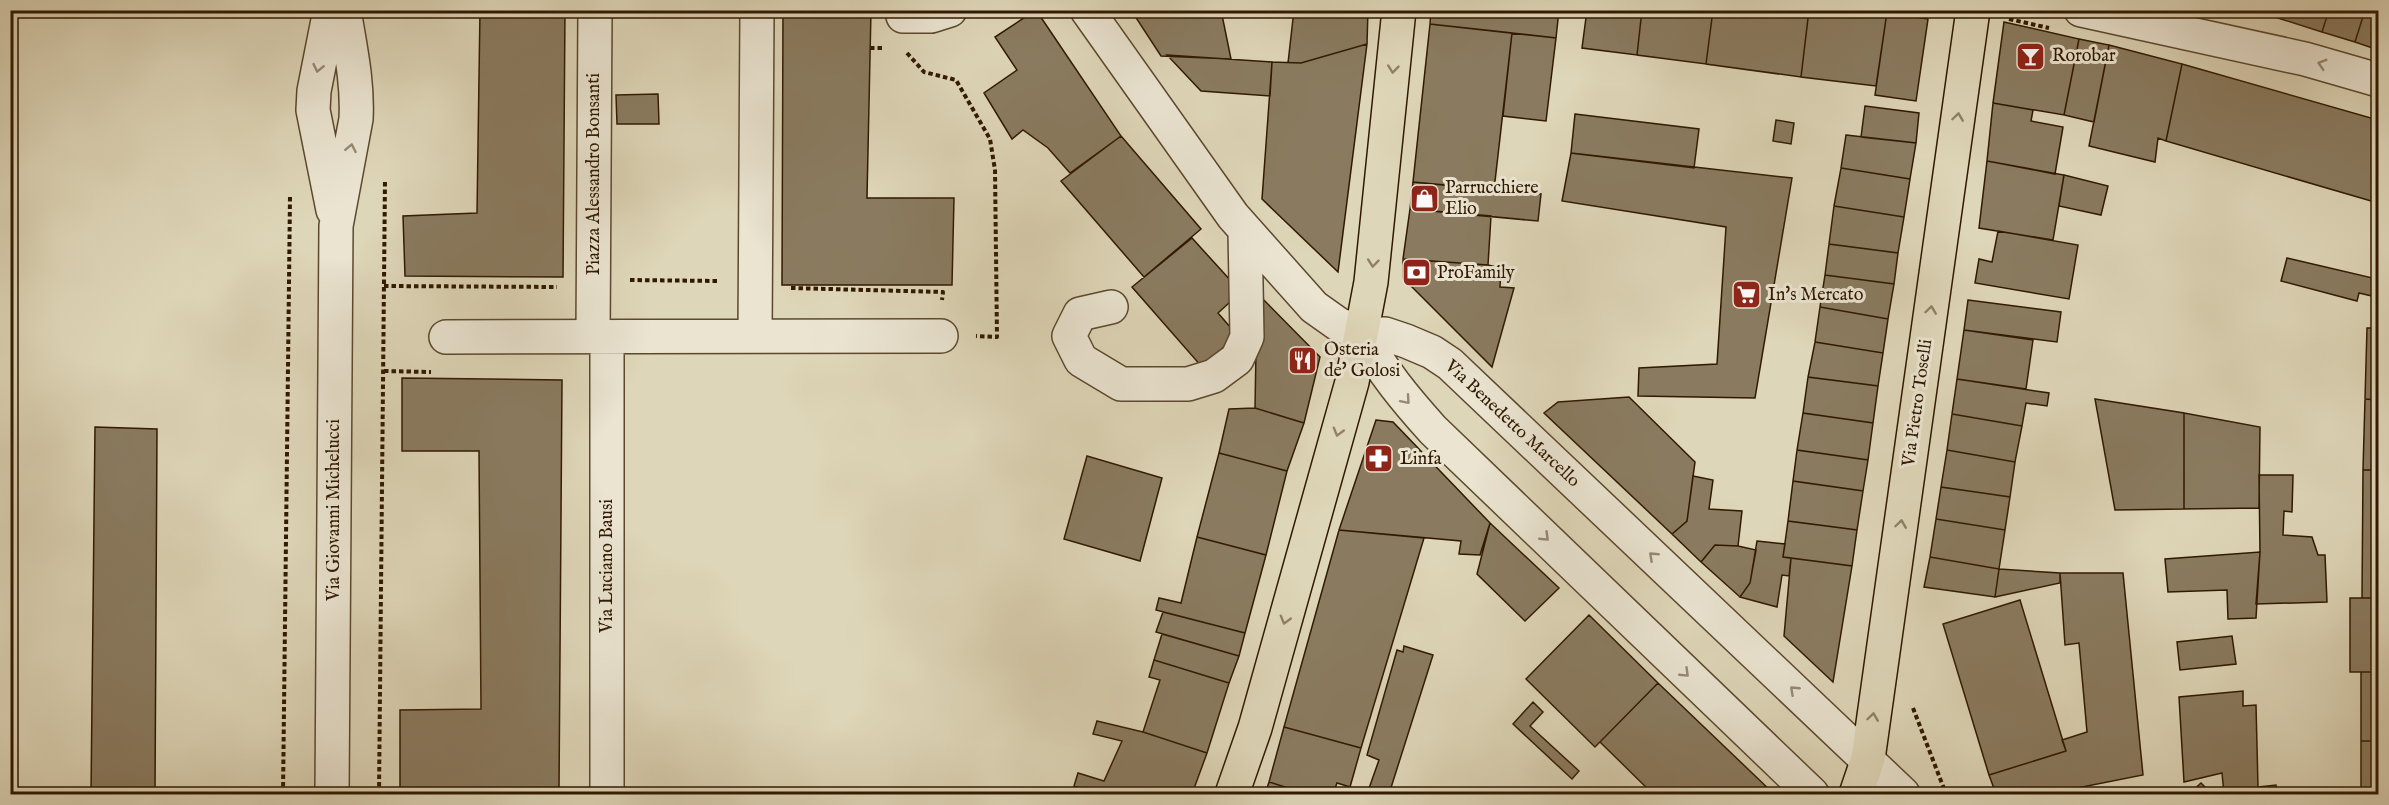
<svg xmlns="http://www.w3.org/2000/svg" width="2389" height="805" viewBox="0 0 2389 805" font-family="'IM FELL English',serif">
  <rect width="100%" height="100%" fill="#ded6b8"/>
  <filter id="stains"><feTurbulence type="fractalNoise" baseFrequency=".00333" numOctaves="4"/><feColorMatrix values="0 0 0 0 .2 0 0 0 0 .09 0 0 0 0 .02 0 0 0 .5 -.17"/></filter>
  <radialGradient id="worn" r=".72"><stop offset=".6" stop-color="#630" stop-opacity="0"/><stop offset="1" stop-color="#630" stop-opacity=".3"/></radialGradient>
  <path fill="#8a7b60" stroke="#301900" stroke-width="1.5" d="M480,10H565L563,277L405,276L403,216L477,213Z
    M783,10H871L867,198H954L952,285H782Z
    M1036,10L1121,136L1070,173L1048,148L1023,130L1012,139L984,93L1017,70L995,37Z
    M1131,10H1221L1231,59L1161,56Z
    M1294,10H1368L1367,44L1301,63H1288Z
    M1431,10H1559L1556,38L1430,24Z
    M1587,10H1642L1637,55L1582,48Z
    M1642,10H1713L1706,64L1637,55Z
    M1713,10H1809L1801,77L1706,64Z
    M1809,10L1887,12L1876,86L1801,77Z
    M2254,10H2284L2281,19Z
    M2284,10H2329L2322,32L2281,19Z
    M2329,10H2365L2355,42L2322,32Z
    M2365,10H2378V50L2355,42Z
    M1887,12L1928,19L1916,101L1875,95Z
    M2004,22L2079,39L2064,115L1993,103Z
    M1430,24L1512,33L1494,190L1413,182Z
    M1512,33L1556,38L1546,121L1503,116Z
    M2079,39L2109,45L2094,122L2064,115Z
    M1367,44L1338,272L1262,199L1272,62L1301,63Z
    M2109,45L2182,64L2166,141L2158,138L2155,162L2089,146Z
    M1167,55L1272,62L1270,96L1201,91Z
    M2182,64L2378,120V203L2166,141Z
    M658,94L659,124H617L616,95Z
    M1993,103L2033,110L2031,121L2063,127L2055,174L1987,161Z
    M1865,106L1919,113L1916,143L1861,137Z
    M1575,114L1699,129L1694,168L1571,153Z
    M1776,120L1794,123L1791,144L1773,141Z
    M1846,135L1916,143L1910,179L1841,168Z
    M1121,136L1201,229L1144,277L1061,181Z
    M1571,153L1792,178L1755,398L1638,396L1639,368L1717,364L1726,227L1562,201Z
    M1987,161L2064,175L2053,240L1979,228Z
    M1841,168L1910,179L1904,217L1834,206Z
    M2064,175L2108,186L2101,215L2059,206Z
    M1413,182L1541,194L1538,221L1410,209Z
    M1834,206L1904,217L1898,253L1829,244Z
    M1410,209L1491,216L1488,265L1403,259Z
    M1998,231L2078,245L2069,299L1975,283L1979,259L1992,262Z
    M1192,238L1241,292L1218,313L1237,335L1202,367L1132,287Z
    M1829,244L1898,253L1894,284L1825,275Z
    M2287,258L2377,279L2376,297L2359,293L2357,301L2281,281Z
    M1403,259L1488,265L1501,268L1500,287L1514,288L1492,367L1403,278Z
    M1825,275L1894,284L1888,319L1820,307Z
    M2377,279L2378,328H2374L2376,297Z
    M1257,293L1320,357L1304,423L1255,408Z
    M1968,300L2061,312L2057,342L1964,330Z
    M1820,307L1888,319L1883,353L1815,342Z
    M2367,328H2378V400L2365,399Z
    M1964,330L2033,340L2026,389L1957,379Z
    M1815,342L1883,353L1878,386L1808,377Z
    M1808,377L1878,386L1873,423L1803,413Z
    M402,378L562,380L559,790H400V710L481,709L479,451H402Z
    M1957,379L2049,393L2047,406L2026,403L2022,426L1952,414Z
    M1629,397L1695,462L1687,521L1672,534L1544,413L1558,402Z
    M2095,399L2184,413V509L2115,510Z
    M2365,399L2378,400V470H2363Z
    M1255,408L1304,423L1287,471L1219,453L1229,409Z
    M1803,413L1873,423L1868,460L1797,450Z
    M2184,413L2260,427L2259,508L2184,509Z
    M1952,414L2022,426L2015,462L1947,450Z
    M1376,420L1393,422L1490,523L1480,555L1459,554L1461,541L1339,530Z
    M95,427L157,429L155,794H91Z
    M1797,450L1868,460L1863,491L1793,481Z
    M1947,450L2015,462L2010,497L1941,487Z
    M1219,453L1287,471L1266,555L1197,537Z
    M1087,456L1162,478L1140,561L1064,539Z
    M2363,470H2378V598H2362Z
    M2259,475H2293L2292,512L2284,511L2283,535L2312,537L2318,555H2325L2327,602L2256,604L2260,552Z
    M1693,476L1713,480L1709,509L1742,511L1738,546L1715,545L1701,562L1672,534L1687,521Z
    M1793,481L1863,491L1857,530L1788,521Z
    M1941,487L2010,497L2005,530L1936,519Z
    M1936,519L2005,530L1999,569L1930,557Z
    M1788,521L1857,530L1852,566L1783,557Z
    M1490,523L1559,588L1525,621L1477,574Z
    M1339,530L1424,538L1361,748L1284,727Z
    M1197,537L1266,555L1245,633L1156,610L1159,598L1181,603Z
    M1757,541L1785,544L1783,557L1791,558L1789,576L1782,575L1777,607L1740,597L1750,583Z
    M1715,545L1738,546L1756,550L1750,583L1740,597L1701,562Z
    M2260,552L2256,618L2228,619L2227,590L2168,592L2165,559Z
    M1930,557L1999,569L1995,597L1924,587Z
    M1791,558L1852,566L1833,682L1784,636Z
    M1999,569L2060,573V583L1995,597Z
    M2060,573H2123L2143,775L2047,794H1996L1989,775L2066,751L2062,740L2087,732L2079,643L2065,645Z
    M2350,598H2378V672H2350Z
    M2020,600L2066,751L1989,775L1943,624Z
    M1163,612L1245,633L1239,656L1156,632Z
    M1589,615L1658,683L1595,747L1526,679Z
    M1162,634L1239,656L1229,683L1154,660Z
    M2232,636L2236,664L2180,670L2177,642Z
    M1404,646L1433,655L1389,794H1367L1379,760L1367,755L1397,650L1403,652Z
    M1154,660L1229,683L1207,753L1143,732L1160,680L1149,677Z
    M2361,672H2378V741H2361Z
    M1658,683L1774,794H1653L1600,742Z
    M2243,691V706L2256,705L2258,787L2276,785V794H2224L2222,773L2184,782L2179,697Z
    M1533,702L1543,712L1530,726L1579,771L1572,779L1513,724Z
    M1097,721L1143,732L1207,753L1192,794H1096L1074,786L1078,773L1104,781L1122,741L1093,734Z
    M1284,727L1361,748L1350,787L1337,783L1333,794H1307L1269,782Z
    M2361,741H2378V794H2361Z
    M1269,782L1307,794H1265Z
    M2201,783L2212,794H2189Z"/>
  <g fill="none" stroke-linecap="round" stroke-linejoin="round">
    <defs>
      <path id="minor" d="M330,10L314,91L313,110L333,210
        M1087,10L1233,216L1314,307L1338,324L1362,334H1385L1406,341L1432,352L1450,364L1903,794
        M2081,10L2305,59L2378,80
        M903,16H931L950,10
        M1111,307L1080,314L1069,336L1081,360L1121,384H1188L1214,376L1237,359L1247,337L1245,230
        M1362,334C1381,370 1406,400 1433,430L1812,794
        M755,336L757,10
        M446,337L941,336
        M593,337L595,10
        M607,337V794
        M332,794L336,226L356,119C358,82 350,47 344,10"/>
      <path id="major" d="M1232,794L1255,728L1352,382L1371,282L1399,10
        M1856,794L1868,759L1973,10"/>
    </defs>
    <use href="#minor" stroke="#5c482e" stroke-width="36"/>
    <use href="#major" stroke="#301900" stroke-width="36"/>
    <path stroke="#301900" stroke-width="4" stroke-dasharray="4.5 3" stroke-linecap="butt" d="M2009,19L2049,28
      M870,48H883
      M907,53L924,72L956,80L990,139L995,170L997,337L976,336
      M630,280L718,281
      M384,286L557,287
      M791,288L943,292L942,300
      M384,371L431,372
      M1913,708L1946,794
      M283,794L290,197
      M379,794L385,179"/>
    <use href="#minor" stroke="#eae4d1" stroke-width="33"/>
    <use href="#major" stroke="#ded6b8" stroke-width="33"/>
  </g>
  <defs><path id="oneway-chevron" d="M-2-3.5L2.5 0L-2 3.5" fill="none" stroke-width="1.6" stroke-linecap="round" stroke-linejoin="round" transform="scale(1.5)"/></defs>
  <g stroke="#968973">
    <use href="#oneway-chevron" transform="translate(2322 64) rotate(-163)"/>
    <use href="#oneway-chevron" transform="translate(318 68) rotate(102)"/>
    <use href="#oneway-chevron" transform="translate(351 148) rotate(-79)"/>
    <use href="#oneway-chevron" transform="translate(1406 400) rotate(49)"/>
    <use href="#oneway-chevron" transform="translate(1545 537) rotate(44)"/>
    <use href="#oneway-chevron" transform="translate(1653 556) rotate(-137)"/>
    <use href="#oneway-chevron" transform="translate(1685 673) rotate(44)"/>
    <use href="#oneway-chevron" transform="translate(1794 690) rotate(-137)"/>
  </g>
  <g stroke="#908165">
    <use href="#oneway-chevron" transform="translate(1393 69) rotate(96)"/>
    <use href="#oneway-chevron" transform="translate(1958 117) rotate(-82)"/>
    <use href="#oneway-chevron" transform="translate(1373 263) rotate(96)"/>
    <use href="#oneway-chevron" transform="translate(1931 310) rotate(-82)"/>
    <use href="#oneway-chevron" transform="translate(1338 432) rotate(106)"/>
    <use href="#oneway-chevron" transform="translate(1901 524) rotate(-82)"/>
    <use href="#oneway-chevron" transform="translate(1285 620) rotate(106)"/>
    <use href="#oneway-chevron" transform="translate(1873 717) rotate(-82)"/>
  </g>
  <defs>
    <symbol id="bar-square" viewBox="-11 -11 22 22"><rect x="-9" y="-9" width="18" height="18" rx="4" fill="#8f2418" stroke="#eae4d1"/><path d="M-6-5H6L.8 .8V4.5H3.5V6h-7V4.5H-.8V.8Z" fill="#fff"/></symbol>
    <symbol id="shop-square" viewBox="-11 -11 22 22"><rect x="-9" y="-9" width="18" height="18" rx="4" fill="#8f2418" stroke="#eae4d1"/><path d="M-5-2.5h2.3a2.7 3.5 0 0 1 5.4 0H5L5.5 6h-11ZM-1.5-2.5h3a1.5 2.3 0 0 0-3 0Z" fill="#fff"/></symbol>
    <symbol id="bank-square" viewBox="-11 -11 22 22"><rect x="-9" y="-9" width="18" height="18" rx="4" fill="#8f2418" stroke="#eae4d1"/><path d="M-6-4H6V4H-6ZM0-2.3a2.3 2.3 0 1 0 0 4.6a2.3 2.3 0 1 0 0-4.6Z" fill="#fff"/></symbol>
    <symbol id="supermarket-square" viewBox="-11 -11 22 22"><rect x="-9" y="-9" width="18" height="18" rx="4" fill="#8f2418" stroke="#eae4d1"/><path d="M-6-5.5h2.5l.6 2H6L4.5 2H-2.5L-4.4-4H-6ZM-1.5 3.2a1.3 1.3 0 1 0 .1 0ZM3 3.2a1.3 1.3 0 1 0 .1 0Z" fill="#fff"/></symbol>
    <symbol id="restaurant-square" viewBox="-11 -11 22 22"><rect x="-9" y="-9" width="18" height="18" rx="4" fill="#8f2418" stroke="#eae4d1"/><path d="M-5-6h1v4h1v-4h1v4h1v-4h1v5L-1.5 .5V6h-2V.5L-5-1ZM5-6V6H3V1.5H1.5Q1.5-4 5-6Z" fill="#fff"/></symbol>
    <symbol id="pharmacy-square" viewBox="-11 -11 22 22"><rect x="-9" y="-9" width="18" height="18" rx="4" fill="#8f2418" stroke="#eae4d1"/><path d="M-2-6h4v4h4v4h-4v4h-4v-4h-4v-4h4Z" fill="#fff"/></symbol>
  </defs>
  <g fill-rule="evenodd">
    <use href="#bar-square" x="2014" y="40" width="33" height="33"/>
    <use href="#shop-square" x="1408" y="182" width="33" height="33"/>
    <use href="#bank-square" x="1400" y="256" width="33" height="33"/>
    <use href="#supermarket-square" x="1730" y="278" width="33" height="33"/>
    <use href="#restaurant-square" x="1286" y="344" width="33" height="33"/>
    <use href="#pharmacy-square" x="1362" y="442" width="33" height="33"/>
  </g>
  <g text-anchor="middle" dominant-baseline="central" stroke-width="6" stroke-linejoin="round" paint-order="stroke">
    <g font-size="18" fill="#301900" stroke="#eae4d1" text-anchor="start">
      <text x="2052" y="56">Rorobar</text>
      <text x="1445" y="188">Parrucchiere<tspan x="1445" dy="21">Elio</tspan></text>
      <text x="1437" y="273">ProFamily</text>
      <text x="1768" y="295">In's Mercato</text>
      <text x="1324" y="350">Osteria<tspan x="1324" dy="21">de' Golosi</tspan></text>
      <text x="1400" y="459">Linfa</text>
    </g>
    <g font-size="18" fill="#301900" stroke="#eae4d1">
      <text transform="translate(594 174) rotate(-90)">Piazza Alessandro Bonsanti</text>
      <text transform="translate(1918 403) rotate(-82)">Via Pietro Toselli</text>
      <text transform="translate(1512 424) rotate(43)">Via Benedetto Marcello</text>
      <text transform="translate(334 510) rotate(-90)">Via Giovanni Michelucci</text>
      <text transform="translate(607 566) rotate(-90)">Via Luciano Bausi</text>
    </g>
  </g>
  <rect width="2389" height="805" fill="none" stroke="#ded6b8" stroke-width="36"/>
  <rect x="12" y="12" width="2365" height="781" fill="none" stroke="#301900" stroke-width="3"/>
  <rect x="18" y="18" width="2353" height="769" fill="none" stroke="#301900" stroke-width="1.5"/>
  <rect width="100%" height="100%" filter="url(#stains)"/>
  <rect width="100%" height="100%" fill="url(#worn)"/>
</svg>
